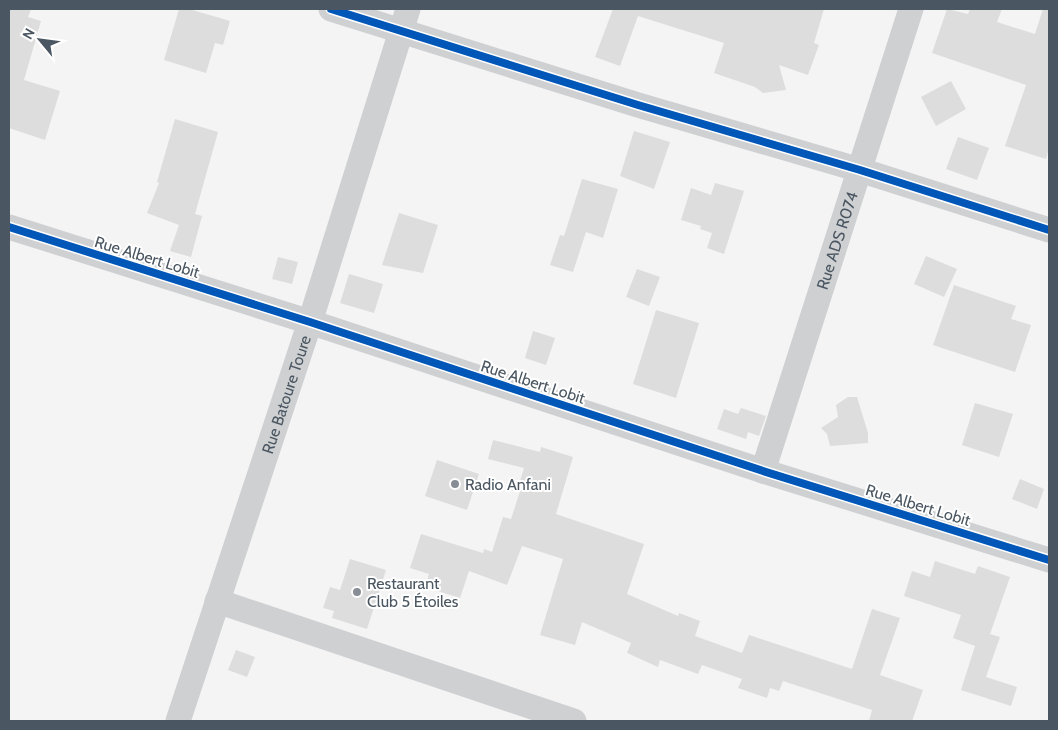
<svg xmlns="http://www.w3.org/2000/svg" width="1058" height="730" viewBox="0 0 1058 730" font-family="Cabin,sans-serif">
  <rect width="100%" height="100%" fill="#f4f4f4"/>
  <path fill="#ddddde" d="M9,9H31L28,17L41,21L24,80L60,91L45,140L9,128Z
    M179,9H189L230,21L223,45L215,43L206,73L164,60Z
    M613,9H824L814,43L819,45L808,75L779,65L786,90L763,93L755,87L714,73L724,43L638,16L620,66L595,57Z
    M947,9L968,14L970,9H1002L997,22L1035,34L1043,9H1049V148L1046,159L1005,146L1026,85L932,53Z
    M951,81L966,109L936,126L921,97Z
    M175,119L218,132L195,214L202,216L191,257L170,251L179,225L147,213L159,183L157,182Z
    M634,131L670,142L654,189L620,176Z
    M958,137L989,148L977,180L946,169Z
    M582,179L618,189L603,238L586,232L573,272L550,265L560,235L564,236Z
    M715,183L744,191L724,254L707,248L712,233L700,229L701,226L681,220L691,188L711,195Z
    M399,213L438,225L423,273L382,265Z
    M926,256L957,269L944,297L914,284Z
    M278,257L298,262L292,284L272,279Z
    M637,269L660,277L649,306L626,297Z
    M349,274L383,284L374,313L340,303Z
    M954,285L1016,306L1011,319L1031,325L1015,372L933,345Z
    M656,310L699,323L676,398L633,384Z
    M533,331L555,338L546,365L525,358Z
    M848,397H857L868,433V443L830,446L827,434L821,428L838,417L836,405Z
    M975,403L1013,414L999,457L962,445Z
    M741,408L766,416L759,436L748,432L746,439L717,429L724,409L738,414Z
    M493,440L540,452L541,447L573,457L556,514L644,544L627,594L678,616L679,613L700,621L695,636L742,653L749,635L852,669L872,609L900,618L880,675L923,690L912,721H869L872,710L783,681L779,691L770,688L767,698L738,688L742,679L702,665L698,674L660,660L658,667L627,653L631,643L582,622L575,645L540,635L563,559L522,546L507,585L469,571L460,598L425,587L429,574L410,568L421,534L483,553L484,549L492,552L503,517L511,519L522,485L519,484L524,468L488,459Z
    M437,460L479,474L467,510L425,496Z
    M1020,479L1044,489L1037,509L1012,499Z
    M350,559L386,570L367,629L332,618L334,611L323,608L330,587L340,590Z
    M935,561L975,574L978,566L1010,577L990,634L1000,637L986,677L1017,687L1011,706L961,690L975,646L953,638L961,615L904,596L912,571L930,577Z
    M236,650L255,657L247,677L228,670Z"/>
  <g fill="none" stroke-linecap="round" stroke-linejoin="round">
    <g stroke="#ced0d2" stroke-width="25">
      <path d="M331,9L638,105L860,170L1049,230"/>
      <path d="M9,227L310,322L763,471L1049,560"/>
      <path id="s1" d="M763,471L911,9"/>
      <path d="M217,601L574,721"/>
      <path id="s2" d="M178,721L310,322L408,9"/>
    </g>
    <defs>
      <path id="cycleway" d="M331,9L638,105L860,170L1049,230
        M9,227L310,322L763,471L1049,560"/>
    </defs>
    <use href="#cycleway" stroke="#fff" stroke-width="11"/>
    <use href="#cycleway" stroke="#0057b8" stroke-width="8"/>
  </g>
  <g fill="#868d94" stroke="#fff" stroke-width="2">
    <circle cx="455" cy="484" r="5"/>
    <circle cx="357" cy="592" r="5"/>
  </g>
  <g text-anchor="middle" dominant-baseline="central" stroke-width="4" stroke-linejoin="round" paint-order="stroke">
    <g font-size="16" fill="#4a5661" stroke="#fff">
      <text stroke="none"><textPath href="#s1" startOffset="242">Rue ADS R074</textPath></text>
      <text transform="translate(147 257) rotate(17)">Rue Albert Lobit</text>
      <text transform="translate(533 382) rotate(18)">Rue Albert Lobit</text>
      <text stroke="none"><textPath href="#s2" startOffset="344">Rue Batoure Toure</textPath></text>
      <text transform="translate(918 505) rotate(17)">Rue Albert Lobit</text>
    </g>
    <g font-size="16" fill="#4a5661" stroke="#fff" text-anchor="start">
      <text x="465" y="484">Radio Anfani</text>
      <text x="367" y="583">Restaurant<tspan x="367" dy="18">Club 5 Étoiles</tspan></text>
    </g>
  </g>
  <rect width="1058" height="730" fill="none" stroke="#4a5661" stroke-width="20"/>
  <g transform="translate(40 40) rotate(299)" stroke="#ffffff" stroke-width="4" paint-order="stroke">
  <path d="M0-4L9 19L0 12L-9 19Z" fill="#4a5661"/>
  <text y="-8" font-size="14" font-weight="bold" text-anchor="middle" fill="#4a5661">N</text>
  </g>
</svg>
